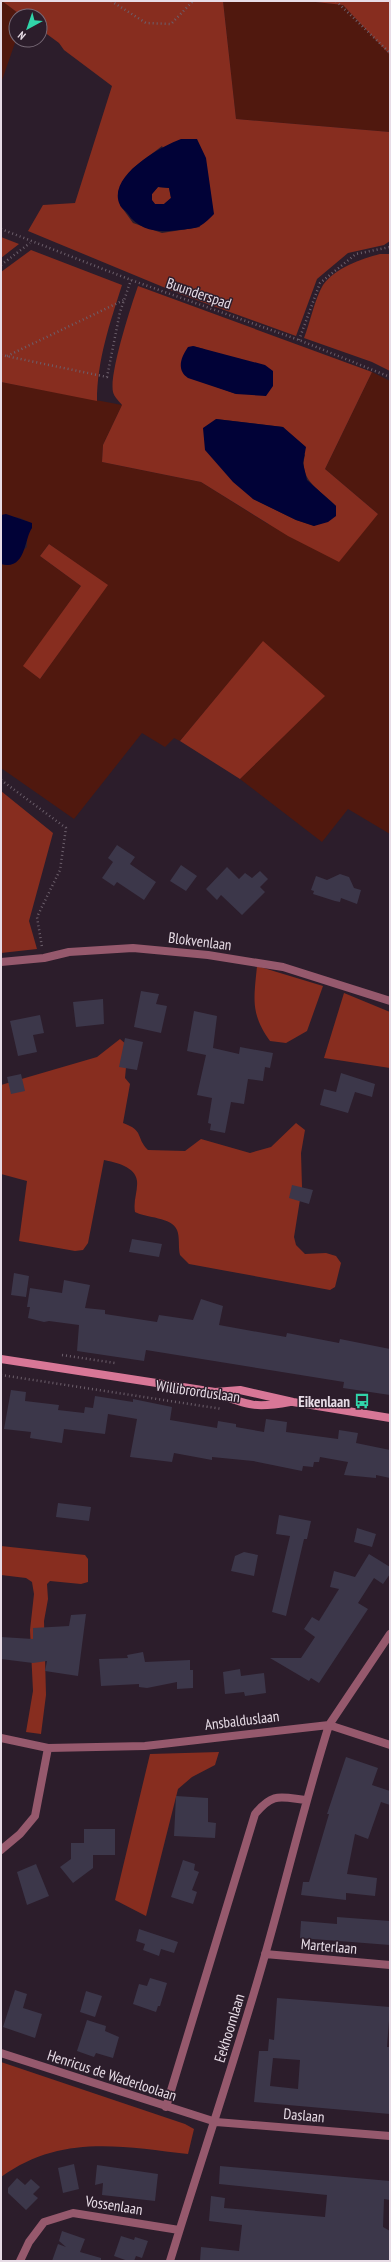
<svg xmlns="http://www.w3.org/2000/svg" width="391" height="2262" viewBox="0 0 391 2262" font-family="'PT Sans Narrow',sans-serif">
  <rect width="100%" height="100%" fill="#2c1d2b"/>
  <path fill="#50180e" fill-rule="evenodd" d="M2,1L22,16H16V40L1,83Z
    M223,1H306L343,5L390,55V132L236,119Z
    M372,372L390,381V834L348,809L322,842L240,779L324,696L263,642L180,741L174,738L165,747L142,733L74,819L1,768V564L6,565L27,547V535L31,523L20,518L1,515V382L122,405L103,445L102,462L201,482L268,524L378,514L325,469ZM49,544L107,585L40,679L24,666L81,586L40,556Z"/>
  <path fill="#872d1f" fill-rule="evenodd" d="M2,1H223L236,119L390,132V241L384,245L348,253L317,279L296,336L180,294L28,231L43,205L75,203L112,86L64,50L59,43L40,29V16H22ZM162,146L200,227L162,233L133,223L120,205V186L132,169Z
    M306,1H390V55L343,5Z
    M158,187L169,188L171,198L164,204H155L151,200L152,194Z
    M1,237L19,244L1,258Z
    M31,250L122,285C110,323 97,360 97,401L1,382V272Z
    M380,254H390V371L372,362L304,338C310,323 315,298 323,285C335,268 361,259 380,254Z
    M138,286L372,372L325,469L378,514L339,562L288,536L201,482L102,462L103,445L122,405C120,402 114,397 113,392C109,374 131,306 138,286ZM193,346L204,349L236,394L217,387ZM216,419L283,427L305,455C298,480 320,490 336,506L314,526L296,520L253,499Z
    M49,544L108,585L40,679L23,666L81,586L40,556Z
    M263,641L325,696L240,779L180,741Z
    M1,791L53,833L29,921L37,949L1,953Z
    M257,966L323,986L307,1031L286,1043L270,1041C250,1013 254,999 257,966Z
    M344,993L390,1012V1068L324,1058Z
    M120,1039L128,1046L125,1078L130,1084L123,1123C145,1131 135,1137 148,1150L185,1151L201,1139L250,1153L271,1147L296,1123L305,1130L301,1153L302,1187L294,1237L296,1245L305,1254L326,1253L336,1256L341,1263L335,1287L330,1290L189,1264L180,1255C178,1247 180,1237 177,1230C172,1217 146,1218 135,1212C133,1201 138,1191 137,1181C136,1167 115,1162 104,1160L88,1243L83,1250L75,1251L19,1241L27,1181L1,1174V1085L97,1057Z
    M1,1546L85,1555L88,1559V1582L81,1584L50,1581L47,1584L48,1599L44,1621L46,1695L41,1734L26,1732L33,1691L30,1630L34,1594L32,1582L26,1578L1,1575Z
    M219,1752L215,1765L192,1777L178,1789L146,1916L115,1900L150,1754Z
    M1,2062L185,2124L194,2129L188,2154C121,2146 60,2134 1,2177Z"/>
  <path fill="#010237" fill-rule="evenodd" d="M181,139H197L206,158L214,214C210,218 205,223 200,226C195,229 186,229 179,230C160,233 139,231 128,214C126,211 121,208 120,205C106,177 161,146 181,139ZM158,187L169,188L171,198L164,204H155L152,200V194Z
    M193,346L265,365L273,371V386L266,396L236,394L188,378C176,370 181,357 188,347Z
    M216,419L283,427L306,447L303,463L307,480L336,506V516L328,522L314,526L296,520L253,499L233,482L205,450L203,428Z
    M6,514L32,523V528C24,539 26,571 1,564V515Z"/>
  <path fill="#3c374a" fill-rule="evenodd" d="M117,845L135,857L130,864L156,882L144,900L117,882L114,886L102,878L113,862L108,858Z
    M181,865L197,876L186,891L170,881Z
    M227,867L239,879L245,873L252,878L260,871L268,879L260,887L265,892L242,915L221,895L217,900L206,889Z
    M340,874L349,877L354,888L361,890L357,904L341,898L340,902L335,901L313,894L314,891L311,890L316,876L327,880Z
    M141,991L159,994L156,1004L167,1006L161,1033L134,1027Z
    M103,999L104,1024L76,1027L73,1002Z
    M194,1011L217,1016L213,1048L239,1054L240,1047L273,1053L270,1068L265,1067L263,1081L248,1079L244,1104L231,1102L225,1133L210,1130L211,1124L208,1123L212,1098L197,1095L206,1055L187,1051Z
    M40,1015L44,1033L33,1035L37,1052L18,1056L10,1021Z
    M125,1038L143,1042L137,1070L119,1067Z
    M341,1073L375,1084L372,1097L355,1092L348,1113L320,1105L324,1089L336,1092Z
    M21,1074L25,1091L11,1094L7,1077Z
    M292,1185L313,1190L309,1204L289,1198Z
    M132,1239L162,1244L159,1257L129,1252Z
    M14,1273L29,1276L26,1297L11,1295Z
    M64,1280L90,1285L85,1308L105,1310V1314L157,1322L159,1315L193,1320L201,1299L223,1306L219,1325L286,1337L287,1333L339,1343L340,1339L390,1349V1395L343,1388L344,1382L146,1350L144,1361L77,1351L79,1325L49,1321L44,1322L28,1318L30,1307H27L30,1288L62,1293Z
    M11,1390L26,1392L25,1401L59,1405L58,1410L84,1413L85,1407L93,1408L95,1396L133,1402V1399L172,1407L170,1420L217,1428L218,1421L236,1424V1427L264,1432L266,1419L287,1422L286,1432L338,1439L339,1430L358,1433L356,1443L390,1450V1478L376,1475V1478L344,1475L348,1462L320,1457L319,1462H314L313,1467L303,1466L302,1471L253,1461L212,1457V1460L174,1453L172,1462L130,1457L137,1419L108,1414L105,1434L64,1429L62,1443L30,1438L31,1432L4,1429Z
    M58,1503L91,1507L89,1521L56,1517Z
    M279,1515L311,1521L307,1539H304L286,1616L272,1612L290,1536L276,1534Z
    M357,1528L376,1534L372,1547L354,1542Z
    M244,1552L258,1555L254,1576L231,1571L235,1556Z
    M369,1554L390,1567V1574L383,1584L374,1578L358,1603L368,1609L319,1683L311,1678L309,1681L270,1658H301L315,1637L304,1629L312,1617L319,1621L339,1589L330,1587L334,1571L355,1577Z
    M86,1614L78,1676L45,1671L47,1661L33,1663L1,1659V1637L33,1639V1628L69,1626L71,1615Z
    M143,1652L145,1662L190,1660V1670H193V1688L177,1689V1682L147,1688L139,1687V1684L101,1686L99,1659L128,1658L127,1655Z
    M240,1669L241,1676L264,1673L266,1693L245,1696L244,1692L225,1694L223,1672Z
    M346,1757L378,1768L372,1785L390,1791V1805L381,1802L368,1839L355,1834L347,1874L377,1878L375,1896L346,1893V1900L301,1895L303,1882H309L329,1814H327Z
    M176,1796L208,1798V1822L216,1823L215,1838L174,1836Z
    M84,1829H115V1855H93V1868L73,1883L60,1867L71,1859V1843H84Z
    M183,1860L195,1864L194,1870L199,1872L192,1890L197,1892L193,1904L171,1897Z
    M36,1864L49,1896L27,1905L17,1872Z
    M337,1917L390,1921V1945L300,1938L301,1921L337,1924Z
    M139,1929L178,1942L174,1953L161,1949L159,1956L143,1950L145,1944L136,1941Z
    M150,1978L167,1983L160,2006H158L156,2012L133,2004L139,1984L147,1986Z
    M15,1990L27,1994L23,2008L42,2014L35,2038L3,2027Z
    M86,1991L102,1996L95,2017L80,2012Z
    M277,1998L390,2007L387,2047H390V2114L254,2102L259,2051H268L269,2039L274,2040ZM273,2058L300,2060L298,2089L270,2086Z
    M87,2020L106,2026L105,2031L119,2037L113,2058L96,2053L94,2057L77,2051Z
    M74,2164L79,2189L63,2193L58,2168Z
    M97,2165L158,2174L155,2201L102,2195L103,2183L95,2185Z
    M220,2166L390,2181V2200L384,2199L383,2227L390,2231V2261H200L201,2247L239,2251L242,2225L209,2221L211,2196L225,2198L224,2208L325,2217L327,2195L219,2184Z
    M17,2178L25,2185L31,2179L40,2187L33,2194L38,2198L26,2210L8,2193V2188Z
    M62,2231L85,2239L80,2252L101,2258V2261H52L58,2244L66,2247L59,2241Z
    M121,2236L134,2240L135,2237L148,2241L142,2258L136,2256L134,2261H128L114,2256Z"/>
  <g fill="none" stroke-linecap="round" stroke-linejoin="round">
    <path stroke="#6c5f6b" stroke-width="2.5" stroke-dasharray="1 3" stroke-linecap="butt" d="M111,1L146,23L171,24L193,1
      M336,1L390,53
      M1,229L131,280L299,340L390,377
      M1,265L30,243
      M299,340L320,283L356,254L390,247
      M1,355L107,377L120,312L131,280
      M7,356L124,300
      M1,780L66,828L60,870L37,917L42,947
      M62,1355L115,1363
      M1,1375L222,1409"/>
    <path stroke="#96596d" stroke-width="8" d="M1,962L44,958L69,952L133,948L208,955L283,967L390,1001
      M1,1738L48,1748L145,1746L329,1725L390,1634
      M1,1850L20,1834L35,1816L48,1748
      M265,1954L390,1965
      M1,2053L216,2122L390,2136
      M166,2107L255,1814C273,1792 280,1797 306,1800
      M20,2261L29,2242L44,2222L73,2213L179,2230
      M170,2261C201,2159 236,2058 265,1955C287,1878 305,1801 329,1725L390,1745"/>
    <path stroke="#d87797" stroke-width="8" d="M1,1359L215,1392L240,1390L293,1402L390,1418
      M217,1393C248,1406 257,1408 290,1402"/>
  </g>
  <defs>
    <symbol id="bus-bare" viewBox="-9 -9 18 18"><path d="M-5-6H5V4H4V6H2V4H-2V6H-4V4H-5ZM-3.5-4V0h7V-4ZM-3.5 1.2v1.5H-2V1.2ZM2 1.2v1.5H3.5V1.2Z" fill="#31d4a9" stroke="#2c1d2b" stroke-width="2.5" paint-order="stroke"/></symbol>
  </defs>
  <g fill-rule="evenodd">
    <use href="#bus-bare" x="351" y="1390" width="22" height="22"/>
  </g>
  <g text-anchor="middle" dominant-baseline="central" stroke-width="3" stroke-linejoin="round" paint-order="stroke">
    <g font-size="15" fill="#e7dce6" stroke="#2c1d2b">
      <text transform="translate(199 293) rotate(19)">Buunderspad</text>
      <text transform="translate(200 941) rotate(7)">Blokvenlaan</text>
      <text transform="translate(198 1391) rotate(8)">Willibrorduslaan</text>
      <text transform="translate(242 1720) rotate(-7)">Ansbalduslaan</text>
      <text transform="translate(329 1946) rotate(5)">Marterlaan</text>
      <text transform="translate(229 2028) rotate(-73)">Eekhoornlaan</text>
      <text transform="translate(112 2075) rotate(18)">Henricus de Waderloolaan</text>
      <text transform="translate(304 2115) rotate(5)">Daslaan</text>
      <text transform="translate(114 2205) rotate(9)">Vossenlaan</text>
    </g>
    <g font-size="15" font-weight="bold" fill="#e7dce6" stroke="#2c1d2b" text-anchor="end">
      <text x="350" y="1401">Eikenlaan</text>
    </g>
  </g>
  <rect width="391" height="2262" fill="none" stroke="#e7dce6" stroke-width="4"/>
  <g transform="translate(28 28) rotate(220)"><circle r="19" fill="#2c1d2b" stroke="#776976"/>
  <path d="M0-3L7 15L0 10L-7 15Z" fill="#31d4a9"/>
  <text y="-6" font-size="11" font-weight="bold" text-anchor="middle" fill="#e7dce6">N</text>
  </g>
</svg>
